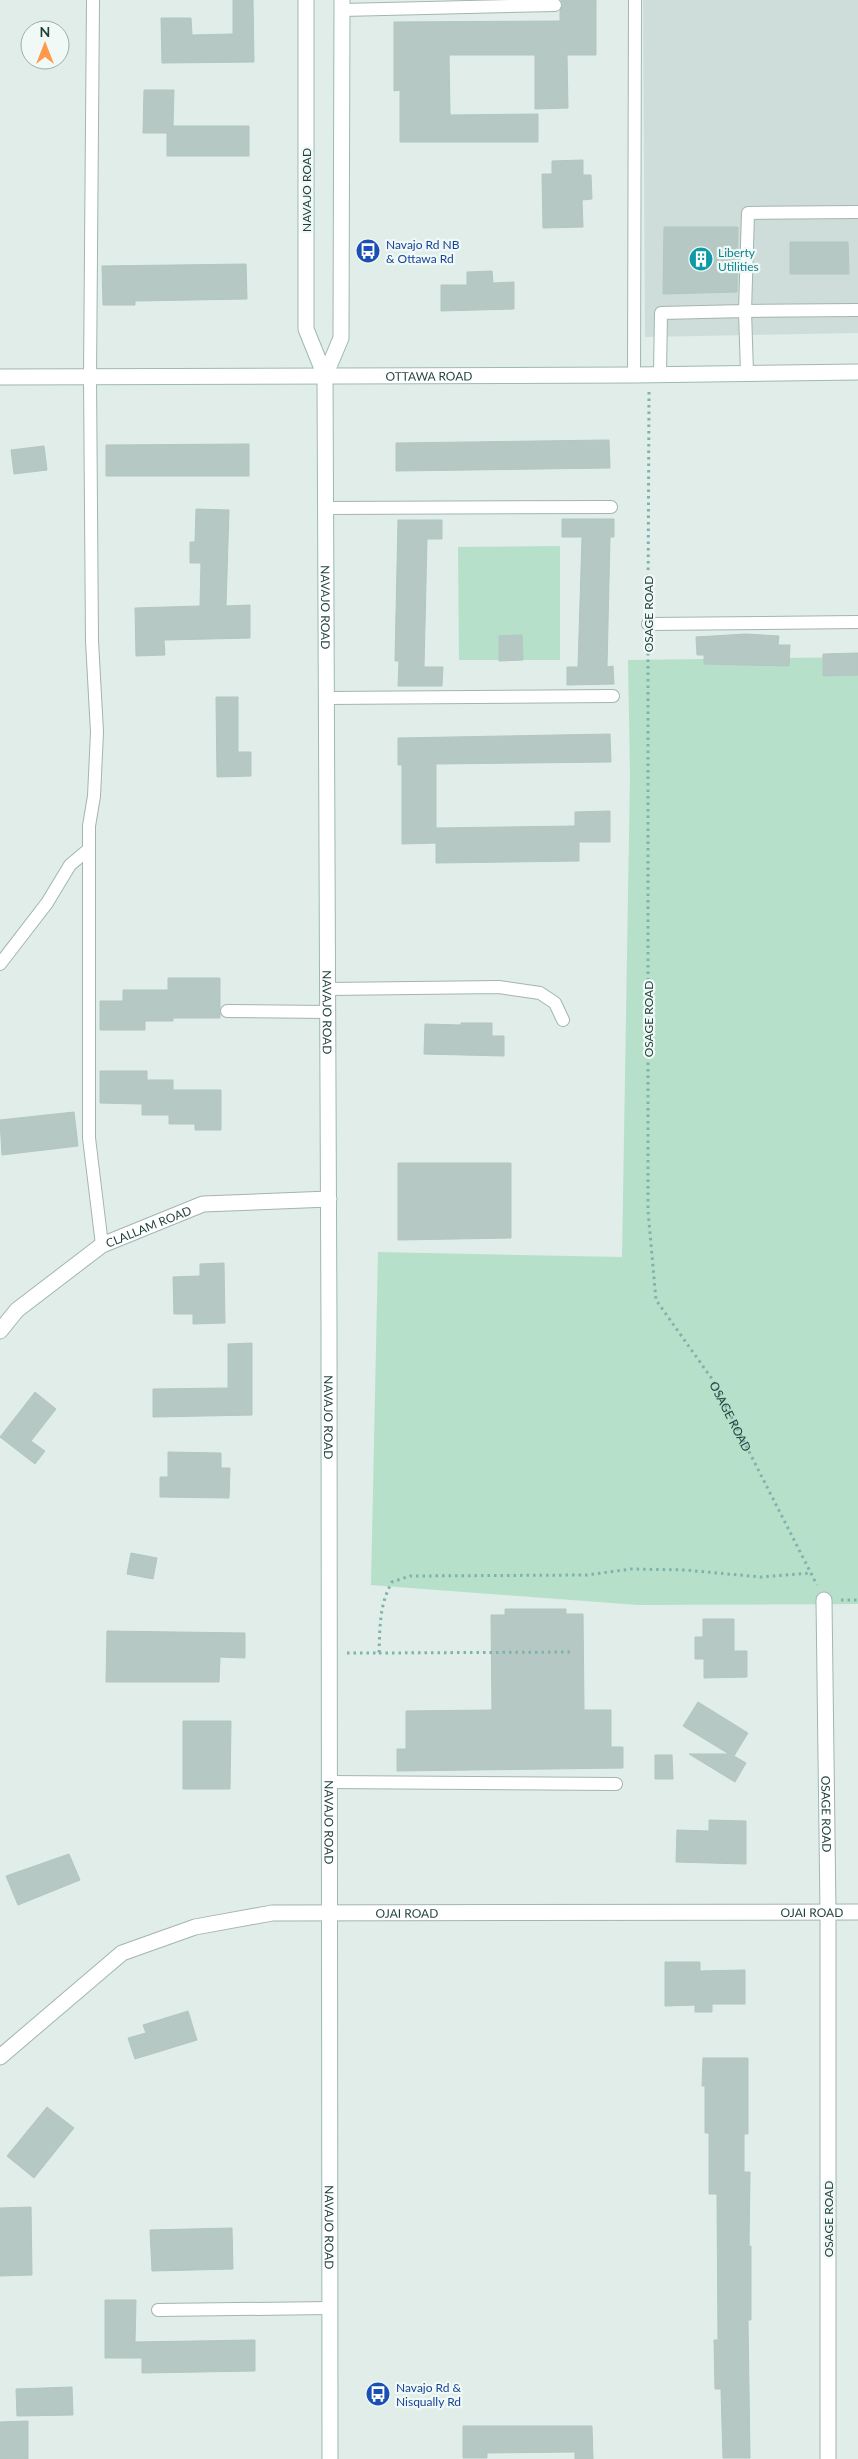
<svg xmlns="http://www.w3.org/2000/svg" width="858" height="2459" viewBox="0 0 858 2459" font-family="Lato,sans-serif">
  <rect width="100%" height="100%" fill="#e0ede9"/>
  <path fill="#ceddd9" d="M643,0H858V333L645,337Z"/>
  <path fill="#b7e0ca" d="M560,546V660H459L458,547Z
    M858,657V1604L638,1605L371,1585L378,1252L622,1257L630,775L628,660Z"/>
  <path fill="#b5c8c3" stroke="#b2c7c2" d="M233,0H253L254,62L162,63L161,18H191L192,35L233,34Z
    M561,0H596V55H567L568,108L535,109V55H449L450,115L538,114V142H400V90L394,91V22L560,21V11L563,5Z
    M144,90H174L173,126H249V156H167V133H143Z
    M583,160V175H591L592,199L582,200L583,227L543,228L542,174H552V161Z
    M664,227H738L737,292L663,294Z
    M790,242H848L849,274H790Z
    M246,264L247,299L135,301V305H103L102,266Z
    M492,271L493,283L514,282V309L441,311V285H467V272Z
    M609,440L610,468L396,471V443Z
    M249,444V476H106V445Z
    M44,446L47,470L14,474L11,450Z
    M196,509L229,510L226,606L250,605V638L164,640L165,655L136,656L135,608L200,606L201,563H190V542H195Z
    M562,519H614V537H610L607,667L613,666L614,684L567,685V667H578L582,537H562Z
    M398,520H442V539H427L424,667H443L442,686H398L399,661H395Z
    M746,634L779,636L778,645H790L789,666L704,664V655H697L696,637Z
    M522,635L523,660L499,661V636Z
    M858,653V675L823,676V654Z
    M216,697H238V752H251V776L217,777Z
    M610,734L611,762L436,764V828L575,826V812L610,811V842H579V861L436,863V843L402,844V765H398V738Z
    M168,978H220V1018H173V1021H145V1030H100V1001H123V990H168Z
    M461,1023H492V1036H504V1056L424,1054L425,1024L461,1025Z
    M100,1071H147V1080H173V1090H221V1130H195V1124H169V1115H142V1104L100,1103Z
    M74,1112L78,1146L2,1155L0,1120Z
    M398,1163H511V1238L398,1240Z
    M224,1263L225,1323L193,1324V1314H174L173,1277L200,1276V1264Z
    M252,1343V1415L153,1417V1389L228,1388V1344Z
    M35,1392L56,1409L31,1441L45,1451L35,1464L0,1437Z
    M168,1452L221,1453V1468H230L229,1498L160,1497V1477H168Z
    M131,1553L157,1558L153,1579L127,1574Z
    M505,1609H566V1614H583L584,1710H611V1747H623V1768L397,1771V1749H406V1711L492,1710L491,1615H505Z
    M703,1619H734V1651H747V1677L704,1678V1659H695V1637H703Z
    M107,1631L245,1633V1658L220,1657L219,1682H106Z
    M698,1702L748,1733L734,1756L746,1763L735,1782L689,1754H729L683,1726Z
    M183,1721H231L230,1789H183Z
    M655,1755H672L673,1779H655Z
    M709,1820L746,1821V1864L676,1862L677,1830L709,1831Z
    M69,1854L80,1880L18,1905L6,1876Z
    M665,1962H700V1971L745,1970V2004H712V2012H695V2005L665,2006Z
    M188,2011L197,2040L135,2059L128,2038L146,2033L143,2025Z
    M703,2058H748V2134H744V2172H750L749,2246H751V2320H748L750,2458H723L721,2389H715L714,2340H718L717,2194H709V2133H705V2086H702Z
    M47,2107L74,2128L34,2178L7,2156Z
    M31,2207L32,2275L0,2276V2208Z
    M232,2228L233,2269L152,2271L150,2230Z
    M105,2300H136L135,2342L255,2340V2371L142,2373V2358H105Z
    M72,2387L73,2415L17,2416L16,2389Z
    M28,2421V2459H0V2422Z
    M463,2426H592L593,2459H575V2452L487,2453V2458H463Z"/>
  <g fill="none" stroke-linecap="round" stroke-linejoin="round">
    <defs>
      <path id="lane" d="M93,0L90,377L92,641L97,732L94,796L89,826V1138L102,1245
        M342,10L555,5
        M858,212L748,213L745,311L858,310
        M660,374L661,313L745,311L747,373
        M634,375L635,0
        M326,508L611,507
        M648,624L858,622
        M327,698L613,696
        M0,964L47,903L70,865L89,849
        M328,989L499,987L540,993L555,1003L563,1020
        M227,1011L328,1012
        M329,1782L616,1784
        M158,2310L329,2308"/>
      <g id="street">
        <path id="s2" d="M0,1331L17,1310L102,1245L203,1204L329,1199"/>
        <path id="s3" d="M824,1600L828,1912V2459"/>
        <path id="s4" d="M0,2057L122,1953L195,1927L272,1913L858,1912"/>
      </g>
      <g id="secondary">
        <path id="s5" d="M306,0V329L325,376L329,1328L330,2459"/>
        <path d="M325,376L341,338L342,0"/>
        <path id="s6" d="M0,377L634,375L858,372"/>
      </g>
    </defs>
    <use href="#lane" stroke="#a2b5b2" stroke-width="14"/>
    <use href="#street" stroke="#a2b5b2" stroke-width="17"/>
    <use href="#secondary" stroke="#9db9b4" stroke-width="17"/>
    <g stroke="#7eb3ac" stroke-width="3" stroke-dasharray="2.5 4" stroke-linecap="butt">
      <path d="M648,609L649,392"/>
      <path id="s1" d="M648,640V1211L656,1300L712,1379L817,1585"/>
      <path d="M841,1600H858"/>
      <path d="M347,1653H379C380,1628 379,1605 392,1582L410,1576L587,1575L631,1569L685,1570L761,1577L811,1573"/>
      <path d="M379,1653L574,1652"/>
    </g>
    <use href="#lane" stroke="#fff" stroke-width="12"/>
    <use href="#street" stroke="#fff" stroke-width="15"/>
    <use href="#secondary" stroke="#fff" stroke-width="15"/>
  </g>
  <defs>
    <symbol id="bus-disc" viewBox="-11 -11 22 22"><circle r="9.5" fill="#1a4fb4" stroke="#f1f9f6"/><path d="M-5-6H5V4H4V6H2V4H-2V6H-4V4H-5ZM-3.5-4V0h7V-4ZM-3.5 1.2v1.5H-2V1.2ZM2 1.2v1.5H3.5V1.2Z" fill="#fff"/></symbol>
    <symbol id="building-disc" viewBox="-11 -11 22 22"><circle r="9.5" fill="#0f9aa8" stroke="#f1f9f6"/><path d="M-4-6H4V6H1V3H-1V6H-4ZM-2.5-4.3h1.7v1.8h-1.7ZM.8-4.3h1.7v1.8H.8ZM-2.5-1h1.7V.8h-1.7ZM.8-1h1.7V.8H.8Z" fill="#fff"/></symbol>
  </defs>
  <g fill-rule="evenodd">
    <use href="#bus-disc" x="354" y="237" width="28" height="28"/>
    <use href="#building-disc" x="687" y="245" width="28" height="28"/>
    <use href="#bus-disc" x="364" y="2380" width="28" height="28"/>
  </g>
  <g text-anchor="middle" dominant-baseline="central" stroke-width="4.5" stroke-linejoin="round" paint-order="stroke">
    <g font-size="12" fill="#1f3f3c" stroke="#f1f9f6">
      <text transform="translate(306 190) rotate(-90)">NAVAJO ROAD</text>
      <text stroke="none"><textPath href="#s6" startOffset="429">OTTAWA ROAD</textPath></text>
      <text stroke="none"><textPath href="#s5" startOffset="611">NAVAJO ROAD</textPath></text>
      <text transform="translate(648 614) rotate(-90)">OSAGE ROAD</text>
      <text stroke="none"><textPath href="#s5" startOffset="1016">NAVAJO ROAD</textPath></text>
      <text transform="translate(648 1019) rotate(-90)">OSAGE ROAD</text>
      <text stroke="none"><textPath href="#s2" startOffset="184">CLALLAM ROAD</textPath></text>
      <text stroke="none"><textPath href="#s1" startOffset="799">OSAGE ROAD</textPath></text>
      <text stroke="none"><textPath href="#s5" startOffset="1421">NAVAJO ROAD</textPath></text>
      <text stroke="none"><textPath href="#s3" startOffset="214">OSAGE ROAD</textPath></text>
      <text stroke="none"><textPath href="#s5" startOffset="1826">NAVAJO ROAD</textPath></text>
      <text stroke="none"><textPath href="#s4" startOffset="856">OJAI ROAD</textPath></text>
      <text stroke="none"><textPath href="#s4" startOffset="451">OJAI ROAD</textPath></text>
      <text transform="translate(828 2219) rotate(-90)">OSAGE ROAD</text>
      <text stroke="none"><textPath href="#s5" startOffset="2231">NAVAJO ROAD</textPath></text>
    </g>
    <g font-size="12" fill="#164399" stroke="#f1f9f6" text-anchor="start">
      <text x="386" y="244">Navajo Rd NB<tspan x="386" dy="14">&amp; Ottawa Rd</tspan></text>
      <text x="396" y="2387">Navajo Rd &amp;<tspan x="396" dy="14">Nisqually Rd</tspan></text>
    </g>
    <g font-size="12" fill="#0d838f" stroke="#f1f9f6" text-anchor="start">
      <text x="718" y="252">Liberty<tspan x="718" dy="14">Utilities</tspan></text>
    </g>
  </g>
  <g transform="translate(45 45)"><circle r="24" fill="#f1f9f6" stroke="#9dafac"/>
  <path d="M0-4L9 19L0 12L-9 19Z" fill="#ff994c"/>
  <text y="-8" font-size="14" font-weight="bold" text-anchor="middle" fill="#1f3f3c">N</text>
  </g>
</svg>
